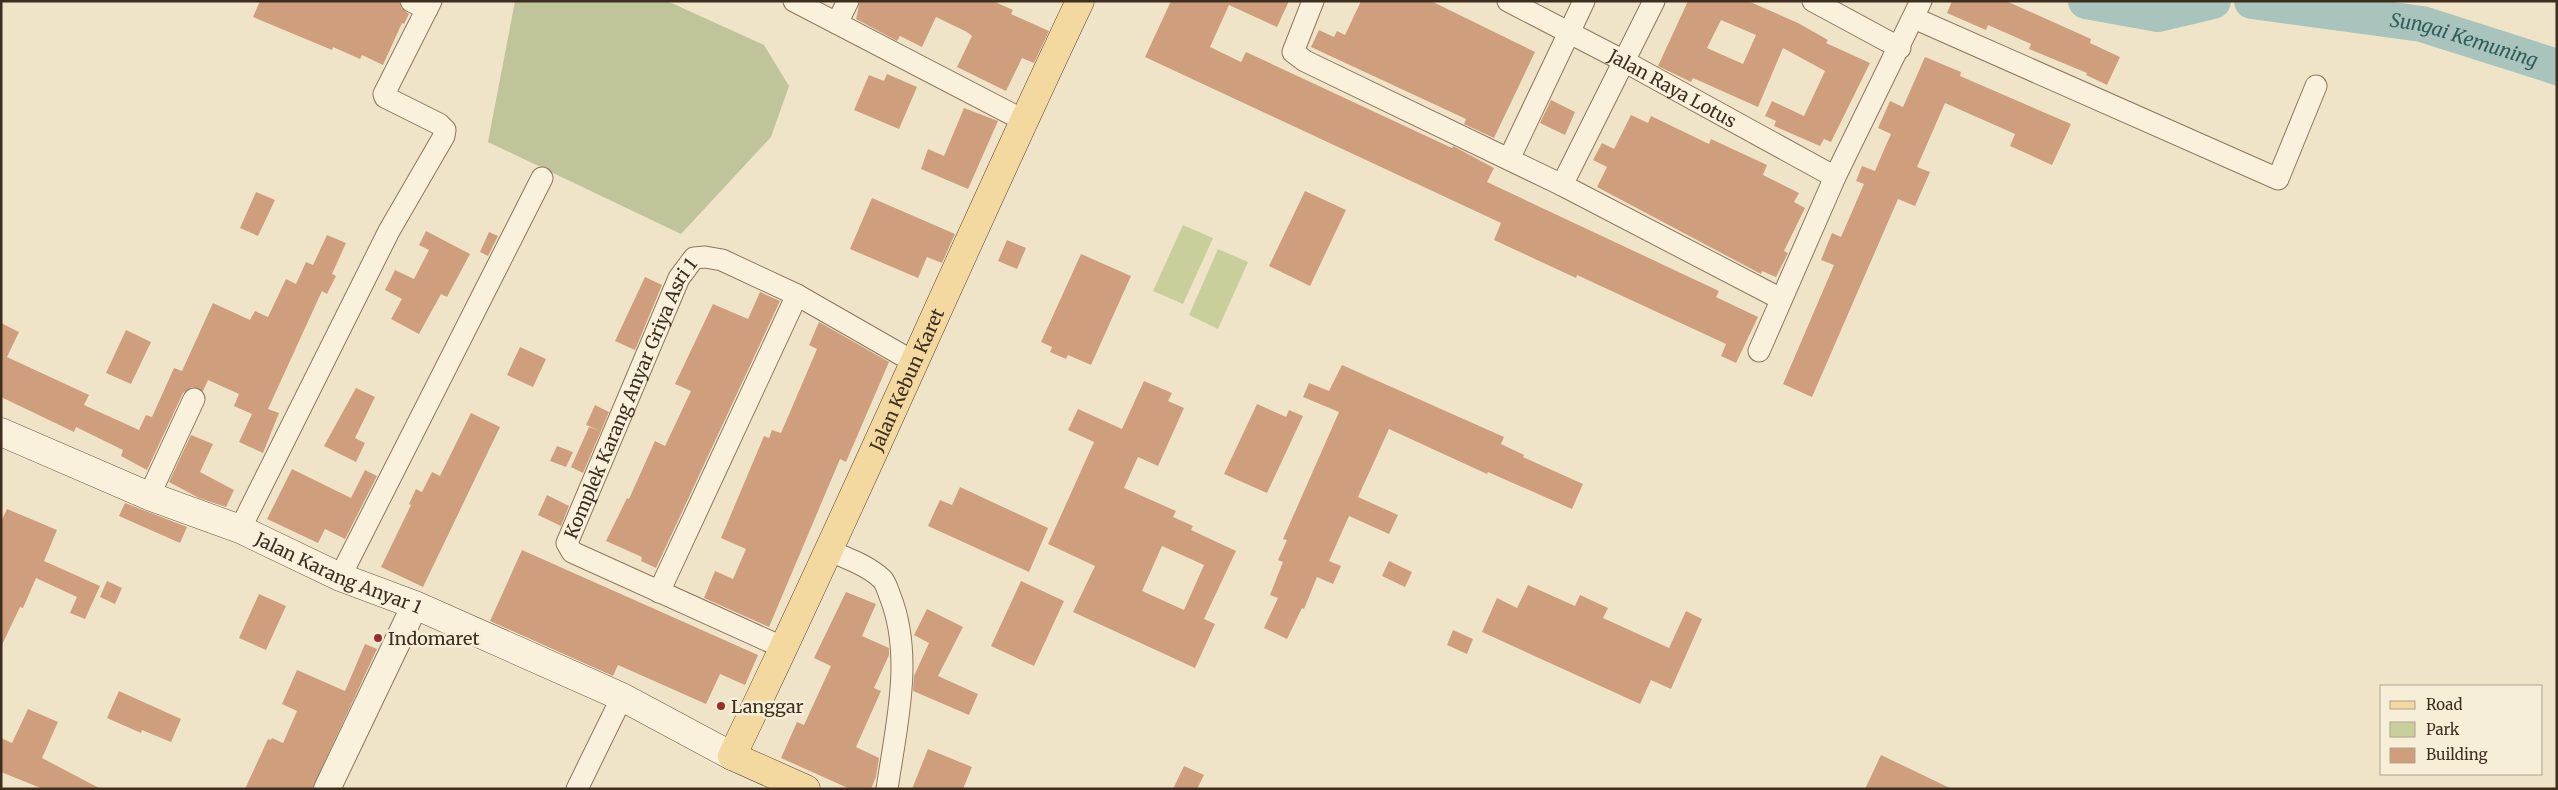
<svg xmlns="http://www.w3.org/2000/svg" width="2558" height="790" viewBox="0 0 2558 790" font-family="Merriweather,serif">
  <rect width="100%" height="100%" fill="#f0e4c8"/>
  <path fill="#c9cf9b" d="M1183,225L1213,238L1183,304L1153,291Z
    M1218,249L1248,262L1218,329L1189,315Z"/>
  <path fill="#bfc49a" d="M515,1H667L764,45L789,86L771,137L681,234L488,142Z"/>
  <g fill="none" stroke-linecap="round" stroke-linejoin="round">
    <g stroke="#a9c4bc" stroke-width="36">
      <path d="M2086,1L2158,14L2213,1"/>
      <path id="s1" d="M2252,1L2422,24L2557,67"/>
    </g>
  </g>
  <path fill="#cf9f7d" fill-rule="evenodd" d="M260,1H399L401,8L409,14L404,24L402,23L383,65L362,55L360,59L333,47L332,50L253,17Z
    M860,1H993L1013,10L1011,14L1049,31L1034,63L1022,58L1006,91L957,67L972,36L967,32L936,17L922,47L900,36L897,41L856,19Z
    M1171,1H1289L1277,27L1229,5L1210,47L1241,62L1246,52L1452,148L1453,146L1494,168L1487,182L1719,291L1716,297L1758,317L1736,363L1721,356L1726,344L1577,275L1576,278L1494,240L1501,223L1145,57Z
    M1361,1H1431L1535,52L1494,138L1464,124L1466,119L1311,47L1319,30L1334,37L1337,31L1345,35Z
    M1688,1H1748L1798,23L1828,40L1826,43L1870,63L1831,142L1824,139L1820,146L1774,126L1776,121L1765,116L1772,101L1804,116L1825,71L1783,48L1758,107L1693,78L1691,82L1658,66ZM1721,20L1756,35L1743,64L1707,48Z
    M1952,1H2006L2091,39L2090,43L2120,57L2107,85L2086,75L2087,73L2029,49L2031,44L1988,25L1986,30L1947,13Z
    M1925,57L1961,72L1960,76L2071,124L2052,165L2010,146L2015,134L1945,103L1917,167L1930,172L1915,206L1898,199L1812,397L1783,384L1834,265L1821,260L1832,233L1841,237L1864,184L1856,181L1862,166L1875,171L1883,152L1891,134L1878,128L1890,101L1903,107Z
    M887,74L917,87L899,129L854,110L869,75L884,81Z
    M1551,100L1575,112L1565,135L1540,123Z
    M964,108L998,121L968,189L921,169L928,149L944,156Z
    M1631,115L1648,123L1651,116L1709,144L1711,139L1767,165L1763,175L1799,193L1794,202L1805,208L1784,251L1788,253L1776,277L1762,271L1761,274L1597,187L1607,167L1593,160L1602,143L1614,149Z
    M1305,191L1346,210L1310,286L1269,266Z
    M256,192L275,200L258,236L240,228Z
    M872,198L955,234L942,263L927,257L918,278L850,249Z
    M426,231L470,254L447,297L441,294L419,334L391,319L402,299L385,290L395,270L414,279L429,250L419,245Z
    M489,232L498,236L488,256L480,252Z
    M327,235L346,243L332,274L336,276L327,294L322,291L268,409L279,413L263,453L239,442L252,414L234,406L239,394L208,380L203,391L192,387L183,393L147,470L121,456L123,450L76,427L74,432L1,397V323L19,332L7,357L89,395L84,405L139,430L146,415L152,417L174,368L182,371L213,303L250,320L255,311L268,317L286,279L296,284L306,262L313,265Z
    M1007,240L1026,248L1017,269L998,261Z
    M1081,254L1131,276L1091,365L1068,355L1066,359L1050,352L1052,347L1041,342Z
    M645,277L662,285L635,350L615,341Z
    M760,292L780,301L656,568L641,561L642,557L606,541L627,498L629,499L655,441L665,446L691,391L675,384L713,304L748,319Z
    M819,322L889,362L846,462L840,459L769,627L704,598L715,571L733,579L746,549L721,538L764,436L769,438L772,430L781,433L817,349L809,345Z
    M126,330L151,342L131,384L106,373Z
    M520,347L546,359L533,387L507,375Z
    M1342,365L1504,437L1501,444L1524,455L1523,457L1583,484L1572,509L1488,472L1487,474L1389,429L1358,497L1398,515L1389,534L1349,516L1329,561L1341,566L1333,584L1317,577L1304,609L1302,608L1287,639L1264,628L1278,598L1270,595L1283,562L1278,560L1287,540L1283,539L1339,412L1303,397L1309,383L1329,391Z
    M1144,381L1172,393L1168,401L1184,408L1158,466L1138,457L1124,488L1176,511L1173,517L1193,526L1191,530L1236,551L1204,619L1215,624L1195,668L1073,612L1095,566L1048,544L1094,442L1068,430L1078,409L1122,429ZM1162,546L1204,565L1184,610L1142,591Z
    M356,388L375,397L355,438L365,443L356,462L324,446Z
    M1257,404L1286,417L1289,410L1303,416L1267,493L1224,474Z
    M595,405L609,412L601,431L586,425Z
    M471,413L500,427L423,587L381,567L411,505L409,504L416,489L422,492L432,472L440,476Z
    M589,427L601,431L583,473L571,467Z
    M191,435L213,444L200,472L234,490L226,507L199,498L169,482Z
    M557,446L573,452L566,467L550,461Z
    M292,469L351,498L365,470L377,476L345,539L325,529L318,543L267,519Z
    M960,487L1048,528L1029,572L928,526L940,500L952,505Z
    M547,495L569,506L561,526L538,515Z
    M125,503L187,527L180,543L119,516Z
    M7,509L57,530L44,561L100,586L85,619L70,613L77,597L36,578L23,608L20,607L1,647V522Z
    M522,550L758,655L745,685L720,674L706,704L618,665L613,676L490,621Z
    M1389,561L1412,572L1405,587L1382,576Z
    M107,581L122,588L115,604L100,597Z
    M1021,581L1064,601L1034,666L991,646Z
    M1528,585L1575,606L1580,595L1608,608L1603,618L1669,648L1686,611L1702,619L1671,689L1651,680L1640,704L1482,632L1497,598L1517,608Z
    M846,592L876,604L862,636L889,648V655L874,688L881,691L856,747L879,758L876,777L871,789H850L781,758L797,722L804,725L831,666L814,658Z
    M259,594L286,606L266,650L239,638Z
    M927,609L963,627L938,676L978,694L969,715L913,691L914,676L929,643L914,635Z
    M1453,630L1473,639L1467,654L1447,645Z
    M365,644L377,649L312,789H245L268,739L271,740L272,738L283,743L297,711L282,704L297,670L345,691Z
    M119,691L181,719L171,742L142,730L141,733L107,718Z
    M28,709L58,722L42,758L101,789H43L1,772V738L12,743Z
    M928,749L972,767L963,789H912Z
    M1881,755L1952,789H1865Z
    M1184,766L1204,775L1197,789H1173Z"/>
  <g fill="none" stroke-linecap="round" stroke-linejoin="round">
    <defs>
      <g id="minor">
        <path d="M411,1L427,9"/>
        <path d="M794,1L1023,120"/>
        <path d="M1313,1L1293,52L1305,61L1562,185L1781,299"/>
        <path id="s2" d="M1508,1L1622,60L1835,177"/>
        <path d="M1813,1L1900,48"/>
        <path d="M1914,18L2278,179L2316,86"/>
        <path d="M837,23L848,1"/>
        <path d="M1509,159L1584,1"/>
        <path d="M1562,185L1654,1"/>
        <path d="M1759,351L1835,177L1921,1"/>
        <path d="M149,496L194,399"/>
        <path d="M240,529L389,231L444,136L445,130L439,124L385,97L384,94L431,1"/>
        <path d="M828,551C844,556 870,567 882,579C886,583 888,591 890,596C914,656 896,727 887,789"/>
        <path d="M340,577L542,178"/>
        <path d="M659,592L797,295"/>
        <path id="s3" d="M784,648L572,552L567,543L679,278L694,258L705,257L722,260L797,295L914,362"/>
        <path d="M577,789L622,697"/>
      </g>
      <path id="tertiary" d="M327,789L415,605"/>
      <g id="secondary">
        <path id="s4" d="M1,432L149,496L240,529L340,577L415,605L622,697L732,756"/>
      </g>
      <g id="primary">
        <path id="s5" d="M806,789L732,756C853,506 961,252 1080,1"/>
      </g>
    </defs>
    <use href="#minor" stroke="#8d765c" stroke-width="23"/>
    <use href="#tertiary" stroke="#8d765c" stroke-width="28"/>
    <use href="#secondary" stroke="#6f573f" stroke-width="29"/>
    <use href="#primary" stroke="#5b4430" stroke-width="29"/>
    <use href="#minor" stroke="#faf1dc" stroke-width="21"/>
    <use href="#tertiary" stroke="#faf1dc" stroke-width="26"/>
    <use href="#secondary" stroke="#faf1dc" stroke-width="28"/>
    <use href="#primary" stroke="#f3d9a0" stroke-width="28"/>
  </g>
  <g fill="#9e2a2b" stroke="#f7eed8" stroke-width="2">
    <circle cx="378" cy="638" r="5"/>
    <circle cx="721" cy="706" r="5"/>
  </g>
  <g text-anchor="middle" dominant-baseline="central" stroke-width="5" stroke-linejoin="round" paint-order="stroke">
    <g font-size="18" fill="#3d2e20" stroke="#f7eed8">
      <text stroke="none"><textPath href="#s2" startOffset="186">Jalan Raya Lotus</textPath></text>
      <text stroke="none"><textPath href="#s5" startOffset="496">Jalan Kebun Karet</textPath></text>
      <text stroke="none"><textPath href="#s3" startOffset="401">Komplek Karang Anyar Griya Asri 1</textPath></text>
      <text stroke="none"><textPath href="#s4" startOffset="366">Jalan Karang Anyar 1</textPath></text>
    </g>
    <g font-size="18" fill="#3d2e20" stroke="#f7eed8" text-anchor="start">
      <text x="388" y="638">Indomaret</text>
      <text x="731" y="706">Langgar</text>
    </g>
    <g font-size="19" font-style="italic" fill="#2f5d5a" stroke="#f7eed8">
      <text stroke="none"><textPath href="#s1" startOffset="216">Sungai Kemuning</textPath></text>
    </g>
  </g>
  <rect width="2558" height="790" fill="none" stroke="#3d2e20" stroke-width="5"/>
  <rect x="2380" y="685" width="162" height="90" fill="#f7eed8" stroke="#ada18e"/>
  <rect x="2390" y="701" width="25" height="8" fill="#f3d9a0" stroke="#ada18e"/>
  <text x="2426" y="710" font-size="15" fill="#3d2e20">Road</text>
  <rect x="2390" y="722" width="25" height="15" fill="#c9cf9b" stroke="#ada18e"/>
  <text x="2426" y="735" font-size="15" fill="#3d2e20">Park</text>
  <rect x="2390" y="748" width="25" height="15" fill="#cf9f7d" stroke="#ada18e"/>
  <text x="2426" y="760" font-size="15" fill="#3d2e20">Building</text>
</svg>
